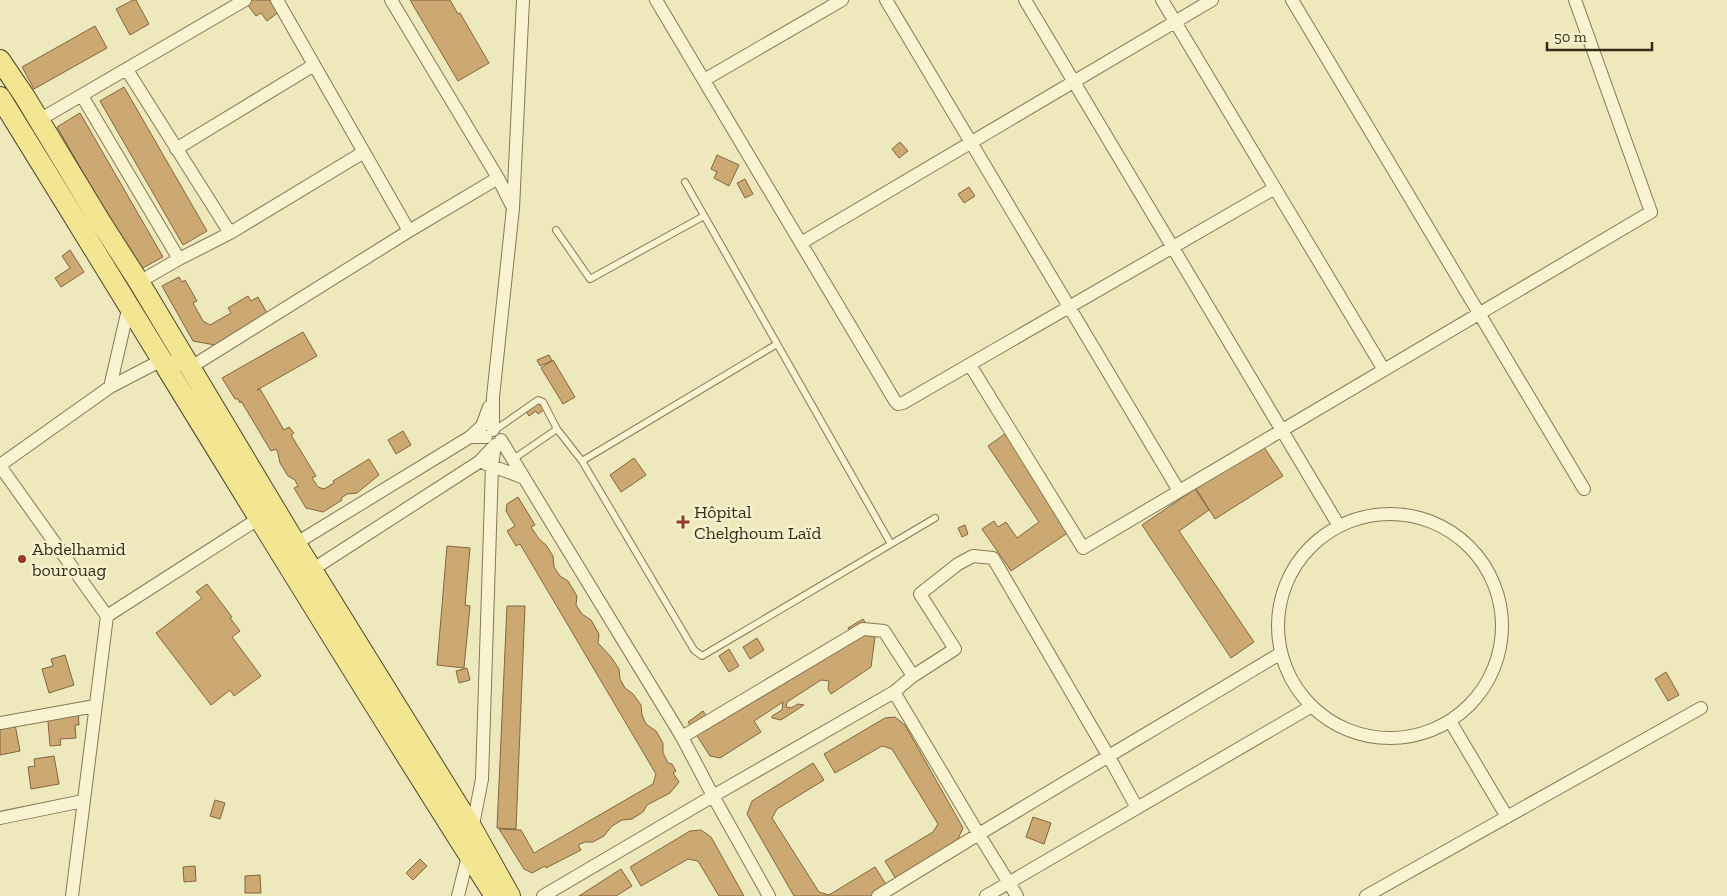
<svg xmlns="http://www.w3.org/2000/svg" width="1727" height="896" viewBox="0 0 1727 896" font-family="'Zilla Slab',serif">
  <rect width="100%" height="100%" fill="#eee8bd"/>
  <path fill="#cca872" stroke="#84663c" d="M133,0H136L149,24L130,35L116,9Z
    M244,0H272L280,11L267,21L261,13L256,16Z
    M410,0H450L458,14L460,13L489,63L458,81Z
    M95,26L107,48L34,89L22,67Z
    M124,87L207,231L183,245L100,101Z
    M80,113L163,257L139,270L57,127Z
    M900,142L908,151L899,158L892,149Z
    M717,155L739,165L729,186L714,178L717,172L711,169Z
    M745,179L753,194L745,198L737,183Z
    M969,187L975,196L964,203L958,194Z
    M70,250L84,272L61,287L55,278L70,268L62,256Z
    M179,277L182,282L185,280L197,301L193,303L203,321L210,325L231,313L228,308L248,296L251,301L258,297L268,315L215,345L193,341L162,286Z
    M303,332L317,356L257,390L260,389L284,430L289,427L294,433L291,435L316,476L312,478L318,487L324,489L334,483L333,481L369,459L379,475L357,493L347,494L341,498L342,500L323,512L306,508L294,488L298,486L295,480L288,476L280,463L278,453L276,449L271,451L241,401L240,403L238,399H235L222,378Z
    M549,355L552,361L540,366L537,360Z
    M553,360L575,397L563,404L541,368Z
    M537,400L544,410L538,414L536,411L529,416L524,408Z
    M403,431L411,445L396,454L388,440Z
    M1009,431L1075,528L1011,571L982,529L994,521L998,527L1006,522L1017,538L1039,522L988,446Z
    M1262,444L1283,476L1215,519L1195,487Z
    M634,458L646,475L621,492L610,475Z
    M1195,489L1209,510L1179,531L1254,642L1231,658L1142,525Z
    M518,497L535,525L531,527L539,539L546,545L553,556L554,567L560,576L568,581L577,596L576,605L582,614L591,620L599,634L598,643L611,657L619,669L620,679L625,688L633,694L641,705L642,715L646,724L656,731L663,743V753L668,763L672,764L676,771L673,773L679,782L670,793L647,805L643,812L632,819L622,820L612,826L604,836L593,842H585L578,845L581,850L546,868L545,866L532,873L524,869L499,829L521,830L534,853L653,784L656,774L520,544L516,546L507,531L515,526L506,511L507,504Z
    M965,525L968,534L962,537L958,528Z
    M447,546L470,548L465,605L470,606L464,668L437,665Z
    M207,584L232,617L230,618L240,631L232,637L261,676L234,696L230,690L211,705L156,633L202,598L196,592Z
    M507,606H525L516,829L497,828Z
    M863,619L875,637L871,667L831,694L828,689L829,681L821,680L787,702L786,707L791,708L798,704L804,705L781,720L772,718V716L782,710L783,702L754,721L761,732L720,758L710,756L688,722L703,711L707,717L851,632L848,628Z
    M757,638L764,650L750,659L743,647Z
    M729,649L739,666L729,672L719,656Z
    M65,655L74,685L49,693L42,669L53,666L51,659Z
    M467,668L470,680L459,683L456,671Z
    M1666,672L1679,695L1668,701L1655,679Z
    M78,707L79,725H75L76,738L60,739L61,745L50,746L47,710Z
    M895,717L905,725L963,828L957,841L896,879L885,861L933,832L938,824L892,749L882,746L835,773L824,754L885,718Z
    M14,719L20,751L0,755V722Z
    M54,756L59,784L31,789L28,767L35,766L34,759Z
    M813,763L824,780L777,809L772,818L819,892L829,895L875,867L887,886L871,896H794L747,814L752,801Z
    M215,800L225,803L220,819L210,816Z
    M1033,817L1051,823L1044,844L1026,837Z
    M701,830L711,837L744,896H719L698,861L688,859L641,886L630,867L690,831Z
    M420,859L427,866L413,880L406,873Z
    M195,866L196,881L184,882L183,867Z
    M621,869L632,886L616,896H579Z
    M260,875L261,893H245V876Z"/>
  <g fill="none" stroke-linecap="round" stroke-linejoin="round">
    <defs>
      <path id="lane" d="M685,182L891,544
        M556,230L590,279L704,216
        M495,430L538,400L543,402L557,429L582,461L694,650L702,656L935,518
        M512,460L557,429
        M582,461L777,344"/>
      <path id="street" d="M277,0L409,231
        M391,0L498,178L512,206
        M656,0L895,401L898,404L903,403L1275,188
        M886,0L1179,491
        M1025,0L1339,526
        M1162,0L1384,370
        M1292,0L1584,489
        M127,70L230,233
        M704,80L842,0
        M82,96L179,259
        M39,120L245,0
        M176,149L314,65
        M801,243L1212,0
        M139,282L179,259L230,233L364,152
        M970,365L1083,548L1651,212L1575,0
        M110,387L129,305
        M493,430V397L513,208L523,0
        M470,437L482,426L489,407
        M501,440L682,737L713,796L769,896
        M486,464L522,477
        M0,465L110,387L162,360L191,367L409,231L498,178
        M0,466L107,616L72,896
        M1278 626a112 112 0 1 1 224 0a112 112 0 1 1-224 0Z
        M290,547L470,437H486
        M307,573L479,462L495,445
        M107,616L258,519
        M913,676L955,649L920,594L958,564L973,556L993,558L1109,757L1137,808
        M894,692L978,833L1017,896
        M1450,721L1507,817
        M0,723L95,706
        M0,818L83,801
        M472,830L482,779L492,466L495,445
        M458,896L469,852
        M543,896L713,796L894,692L913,676L884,631L863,629L682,737
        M878,896C1011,813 1147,734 1281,653
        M986,896L1312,706
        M1366,896L1701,708"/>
      <path id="primary" d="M0,60L25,97L100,221L139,282L296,544L472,828L510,896
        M0,97C165,363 326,632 495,896"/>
    </defs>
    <use href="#lane" stroke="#857856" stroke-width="8"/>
    <use href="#street" stroke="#857856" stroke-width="14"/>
    <use href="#primary" stroke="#52452b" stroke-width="22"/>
    <use href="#lane" stroke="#f9f4d0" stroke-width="6"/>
    <use href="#street" stroke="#f9f4d0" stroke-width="12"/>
    <use href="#primary" stroke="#f2e693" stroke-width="20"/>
  </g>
  <g fill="#943a26" stroke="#f5f1cc" stroke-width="2">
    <path d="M680.5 514.5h5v5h5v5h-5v5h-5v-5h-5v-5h5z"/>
    <circle cx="22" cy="559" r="5"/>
  </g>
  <g text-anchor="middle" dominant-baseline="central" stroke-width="5" stroke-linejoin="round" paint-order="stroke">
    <g font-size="18" fill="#342c1b" stroke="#f5f1cc" text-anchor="start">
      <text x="694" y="512">Hôpital<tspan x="694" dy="21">Chelghoum Laïd</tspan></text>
      <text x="32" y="549">Abdelhamid<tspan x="32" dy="21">bourouag</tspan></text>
    </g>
  </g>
  <path d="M1547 42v8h105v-8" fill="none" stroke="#342c1b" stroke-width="2.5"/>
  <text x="1554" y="42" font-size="15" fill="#342c1b" stroke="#f5f1cc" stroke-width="4" paint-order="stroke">50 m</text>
</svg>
